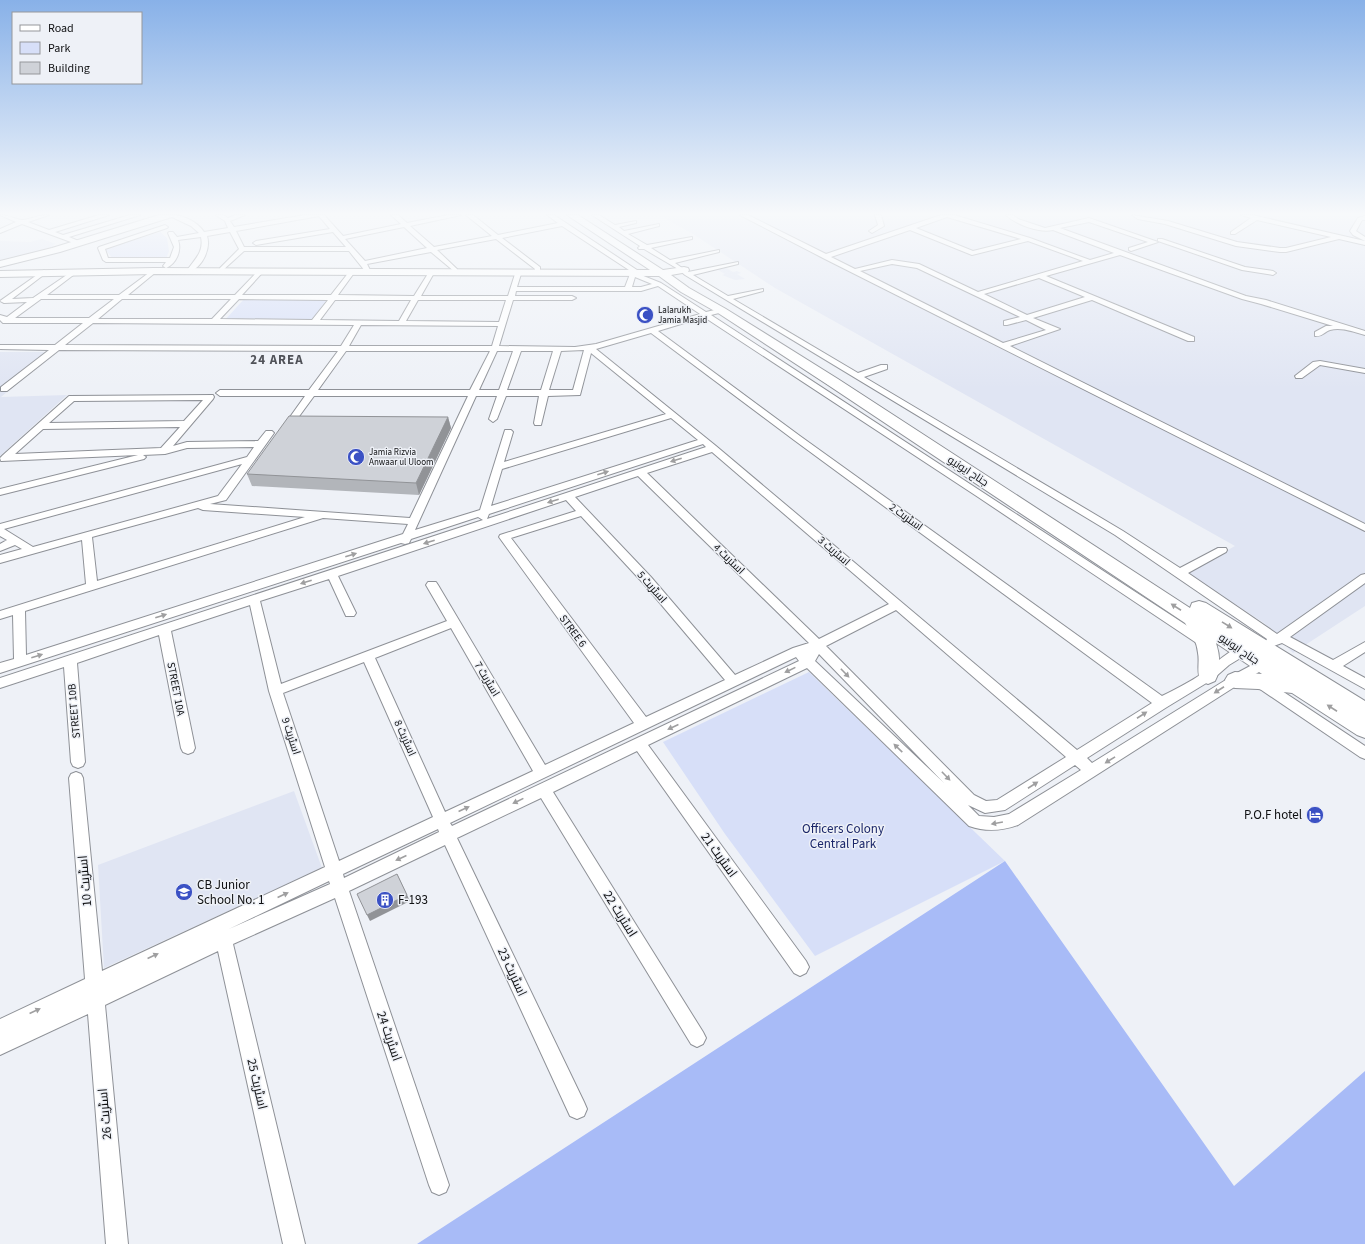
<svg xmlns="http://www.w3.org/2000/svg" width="1365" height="1244" viewBox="0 0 1365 1244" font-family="'Source Sans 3',Cairo,sans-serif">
  <rect width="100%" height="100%" fill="#eef1f7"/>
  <path fill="#e0e5f3" d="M659,215H1365V606L1293,653L1264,623L1187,573L1235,546L775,288L693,234Z
    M42,239L56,244L52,245L56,247L0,262V241L30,242Z
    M725,267L733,272L737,271L741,273L737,274L745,279L735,280L722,275L725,274L718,270Z
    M0,352H54L1,397L67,395L0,456Z
    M294,791L322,868L104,968L98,865Z"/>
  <path fill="#d7dff8" d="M160,232L167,238L169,251L166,259H113L105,249Z
    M245,298H328L312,320H225Z
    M809,672L1005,861L815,956L725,834L663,742Z"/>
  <path fill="#a8bbf7" d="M1005,861L1234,1186L1365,1071V1244H417Z"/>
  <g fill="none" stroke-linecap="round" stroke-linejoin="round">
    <defs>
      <path id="minor" d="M0,215C9,215 17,220 23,220C31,219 38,215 49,215L28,222L49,230L99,215H109L55,232L63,235L130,215H140L69,237L81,242L82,243L79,245L22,224L0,233V229L16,222Z
        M172,215C183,215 198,222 204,232L228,228L225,221L216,215H223L228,218L236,215H245L230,221L234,227L305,215H324L343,236L401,224L391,215H398L407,223L448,215H461L410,226L434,247L492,236L466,215H473L498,235L558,223L547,215H554L637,270L638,271L636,273L661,283L706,312L723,308V312L711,315L1209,640L1211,643L1209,646L1205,647L1201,646L978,497L704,317L658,331L800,436L1162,696C1176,689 1190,682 1203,673C1214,665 1238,641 1252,645L1254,648L1252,651L1229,665L1213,679L1167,707L1087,758L1092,763L1237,673L1267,657L1271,659L1273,662L1271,665L1247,679L1018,825C1001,831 986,832 969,826L807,668L648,745L806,961L809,967L806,973L800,976L794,973L637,751L553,792L703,1032L706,1038L703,1044L697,1047L691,1044L541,798L457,838L584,1102L587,1109L584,1116L577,1119L570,1116L445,845L349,891L449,1185L446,1192L439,1195L432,1192L429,1185L335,898L233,944L305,1244H283L218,951L105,1005L128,1244H106L88,1014L0,1055V1019L85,979L69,778L71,774L76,772L81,774L83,778L102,971L325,867L269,691L250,605L171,631L195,748L193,752L188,754L183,752L181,748L159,635L77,663L85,762L83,766L78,768L73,766L71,762L64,667L0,688V678L483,520L478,517L411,539L409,543L405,544L401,543L0,673V663L14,659L13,615L0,619V611L86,584L82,540L0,563V555L22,549L15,545L0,551V544L7,540L0,536V524L247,457L254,447L187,448L165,454L143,455L146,457L144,459L0,495V489L138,455L1,461L0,458L3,455L69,396L213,395L214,397L213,399L173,446L187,442L258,441L266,431H272L274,433L226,500L210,504L410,518L468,396H314L292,426L289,427L285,424L305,396H220L216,393L220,390H309L338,351L59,350L7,391H1V387L49,350L0,349V345H55L83,323H3L0,320V315L7,317L27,302L4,303L0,301L44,270L47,272L46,273L12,299L33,298L74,270L77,272L76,273L47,295H119L154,269L157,271L156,272L128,295H235L258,271L260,270L263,272L242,295H331L349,272L351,271L354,273L338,295L414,296L429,272L431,271L434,273L421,296H508L515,274L518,272L521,274L517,287H625L630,274L632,272L562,226L502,238L540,267V273L537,275L534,273L535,269L496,239L437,250L457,269V271L455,272L431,252L367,264L370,270L367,272L365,271L349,251H244L222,271L220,270V268L239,249L230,232L207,236C211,248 203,266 191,271L188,269C196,258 204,251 201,237L178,240C182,251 176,264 166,268L163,266L166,262H106L103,260L98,248L99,247L165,225L168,227L167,228L105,249L108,258H170L174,247L168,233L169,232H173L177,237L199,233L191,226L172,217ZM319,216L330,229L256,241L253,243L256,245L333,232L346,247H244L236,231ZM404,227L427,248L365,261L345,239ZM635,277L652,284L641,287H632ZM658,286L700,314L596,344L575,347L499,346L513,300H572L576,298L572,296H515L516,291H641ZM41,299H114L89,318H15ZM122,299H231L212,319H98ZM239,299L328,300L312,320L220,319ZM335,300H411L399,321L320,320ZM418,300H506L499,322L406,321ZM93,323L354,325L341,346L65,345ZM361,325L498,326L492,346H349ZM651,333L794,440L1152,703L1077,750L716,446L596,349ZM584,350L573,390H549L561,351ZM346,351H490L470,390H318ZM497,351H513L499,390H479ZM521,351H553L541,390H507ZM591,353L666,414L504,462L513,432L511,430H505L480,510L415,530L476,396H497L489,419L493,422L497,419L506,396H539L534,423L535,425H541L548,396L580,395ZM203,400L184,421L49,423L74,401ZM671,418L698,440L491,506L502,469ZM180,427L161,448L15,454L43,429ZM703,444L706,447L487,519L489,514ZM712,452L889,604L819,639L647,473ZM242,464L218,496L33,547L4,529ZM638,476L809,643L793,648L735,675L651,577L575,497ZM566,500L576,511L500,535L499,537L634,723L545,765L438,585L436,582H428L426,585L447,621L281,684L260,601L329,579L346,616H354L356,613L338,576ZM198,508L203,510L305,517L97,581L92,537ZM581,516L643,583L725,680L646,717L511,538ZM323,518L408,524L403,534L26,655L25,611ZM896,610L1066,757L997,800L986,801L974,795L826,646ZM451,628L533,771L445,812L375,658ZM819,654L944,783L815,661ZM796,657L799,661L452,826L450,823ZM364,662L433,817L339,861L283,693ZM1075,765L1081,770L1009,814L994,817L979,816L968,805L985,813L1005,810ZM438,829L439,832L344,878L343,874ZM329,881L330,884L229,929Z
        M592,215H599L615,225L636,221V223L619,227L624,231L659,224V226L628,234L647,245L692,237V239L651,248L670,260L719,250V252L675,263L688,272L738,262V264L693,275L728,296L763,289V291L733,299L858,373L881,365H887V369L864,377L1123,531L1180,568L1218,548H1226L1227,550L1226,552L1188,573L1277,634L1361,575L1365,574V583L1290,637L1333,660L1365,642V652L1343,666L1365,678V689L1282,643L1271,647L1267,646L1265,643L1267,639L1115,535L685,275L678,269L644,249H639L638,248L640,246Z
        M740,215H748L826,254L941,215H954L1030,238L1090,260L1114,253L1053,230C1039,233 1017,225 1006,215H1013L1018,219L1045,228L1089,218L1158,242L1131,251L1129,250V248L1148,242L1089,222L1060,228L1246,296L1266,300L1365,331V335C1353,332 1342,327 1330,330C1324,332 1322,337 1315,336V332L1326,326H1333L1261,304L1242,299L1120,255L1046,276L1194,337V341H1188L1092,300L1033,318L1060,329L1010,346L1365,524V531L823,258ZM947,217L1021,239L973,251L916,228ZM910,230L972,255L1028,241L1083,261L978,292L919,264L892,260L855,269L831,257ZM892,264L917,268L1020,317L1004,321V325H1007L1026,320L1046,330L1003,343L860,271ZM1039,278L1085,297L1027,315L984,294Z
        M875,215H881L884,226L872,233L869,231L878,225Z
        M1132,215L1168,221L1237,242L1280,248H1286L1331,237L1257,220L1235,234H1231V232L1251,218L1241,215H1252L1365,241V245L1339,239L1286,252H1280L1236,246L1165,224L1138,219Z
        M1365,216V220H1362L1356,231L1365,237V241L1353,235L1350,231L1358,218Z
        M1158,239H1162L1245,267L1273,271L1276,273L1273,275L1242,270L1158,241Z
        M1320,361L1365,369V373L1320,365L1302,378H1296L1295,376L1313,362Z
        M1259,677L1264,679L1365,746V759L1360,757L1254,685L1253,682L1254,679Z"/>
      <path id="primary" d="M159,215H173L172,217L60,252L0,267V261L52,248Z
        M567,215H578L663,270L684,267L688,268L689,270L688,272L671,275L689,288L726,309L838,379L1190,608L1192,603L1199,601L1206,603L1365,701V738L1357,735L1292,693L1258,689L1235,688L1228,685L1225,680L1228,675L1235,672L1262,674L1216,643C1220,655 1221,670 1215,681L1208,684L1201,681C1196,673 1200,662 1198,653C1197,641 1191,633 1185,623L828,385L718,313L681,292L659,276L154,274L0,277V271L154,268L650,270Z"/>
    </defs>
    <use href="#minor" stroke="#8e9197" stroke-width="2"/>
    <use href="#primary" stroke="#8e9197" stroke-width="2"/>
    <use href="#minor" fill="#fff" fill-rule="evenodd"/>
    <use href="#primary" fill="#fff" fill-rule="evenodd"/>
  </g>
  <path fill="#b2b5ba" d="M448,417L451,428L419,495L252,486L247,474Z"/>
  <path fill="#919397" d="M448,417L451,428L419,495L416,483Z
    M397,874L410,901L370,921L367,915Z"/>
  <path fill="#cfd2d8" stroke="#919397" d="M289,416L448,417L416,483L247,474Z
    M397,874L407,895L367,915L357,894Z"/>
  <defs><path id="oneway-solid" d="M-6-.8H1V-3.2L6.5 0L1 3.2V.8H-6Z"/></defs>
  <g fill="#9f9fa0">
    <use href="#oneway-solid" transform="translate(676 460) rotate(162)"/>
    <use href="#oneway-solid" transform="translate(603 473) rotate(-18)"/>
    <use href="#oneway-solid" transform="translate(553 501) rotate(162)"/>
    <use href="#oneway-solid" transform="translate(429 542) rotate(162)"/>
    <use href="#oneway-solid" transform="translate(351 555) rotate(-18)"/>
    <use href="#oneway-solid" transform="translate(306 582) rotate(162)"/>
    <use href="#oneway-solid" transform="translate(1176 607) rotate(-147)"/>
    <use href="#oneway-solid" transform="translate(161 616) rotate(-18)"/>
    <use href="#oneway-solid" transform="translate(1227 625) rotate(32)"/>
    <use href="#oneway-solid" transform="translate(37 656) rotate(-18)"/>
    <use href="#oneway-solid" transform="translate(790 670) rotate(154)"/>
    <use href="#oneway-solid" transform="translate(845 673) rotate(46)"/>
    <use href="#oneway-solid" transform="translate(1219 690) rotate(147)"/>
    <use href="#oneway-solid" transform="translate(1332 708) rotate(-147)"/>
    <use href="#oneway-solid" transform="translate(1142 715) rotate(-33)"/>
    <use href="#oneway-solid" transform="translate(673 727) rotate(155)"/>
    <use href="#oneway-solid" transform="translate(898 748) rotate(-136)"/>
    <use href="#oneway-solid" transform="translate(1110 760) rotate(148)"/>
    <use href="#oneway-solid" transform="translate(946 776) rotate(46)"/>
    <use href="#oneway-solid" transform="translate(1033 785) rotate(-33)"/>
    <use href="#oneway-solid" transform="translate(518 801) rotate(154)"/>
    <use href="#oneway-solid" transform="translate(464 809) rotate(-25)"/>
    <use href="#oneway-solid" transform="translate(997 823) rotate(170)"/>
    <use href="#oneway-solid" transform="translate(401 858) rotate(155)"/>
    <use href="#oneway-solid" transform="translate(283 895) rotate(-25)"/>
    <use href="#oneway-solid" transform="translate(153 956) rotate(-25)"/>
    <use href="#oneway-solid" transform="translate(35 1011) rotate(-25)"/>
  </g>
  <linearGradient id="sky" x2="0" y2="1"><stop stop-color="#88b1e8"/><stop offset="0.55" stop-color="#f7f9fb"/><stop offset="1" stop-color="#f7f9fb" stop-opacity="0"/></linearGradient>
  <rect width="1365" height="389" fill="url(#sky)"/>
  <defs>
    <symbol id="mosque-disc" viewBox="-11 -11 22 22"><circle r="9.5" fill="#3b51c4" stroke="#eef1f7"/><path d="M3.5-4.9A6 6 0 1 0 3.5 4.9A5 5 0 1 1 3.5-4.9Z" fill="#fff"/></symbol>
    <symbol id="hotel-disc" viewBox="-11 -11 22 22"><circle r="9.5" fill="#3b51c4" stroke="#eef1f7"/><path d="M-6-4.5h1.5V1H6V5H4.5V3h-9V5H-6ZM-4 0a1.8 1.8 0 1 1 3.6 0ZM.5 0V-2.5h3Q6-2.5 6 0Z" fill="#fff"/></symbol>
    <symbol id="school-disc" viewBox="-11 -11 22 22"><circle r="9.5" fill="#3b51c4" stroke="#eef1f7"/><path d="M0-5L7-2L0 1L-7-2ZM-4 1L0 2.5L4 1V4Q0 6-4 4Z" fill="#fff"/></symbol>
    <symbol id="building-disc" viewBox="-11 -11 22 22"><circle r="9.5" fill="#3b51c4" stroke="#eef1f7"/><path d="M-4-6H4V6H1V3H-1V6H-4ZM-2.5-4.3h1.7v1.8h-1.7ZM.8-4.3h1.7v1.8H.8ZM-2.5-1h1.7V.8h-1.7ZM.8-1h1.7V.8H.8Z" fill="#fff"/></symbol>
  </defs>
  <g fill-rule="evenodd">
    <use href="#mosque-disc" x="635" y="305" width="20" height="20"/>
    <use href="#mosque-disc" x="346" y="447" width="20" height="20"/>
    <use href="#hotel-disc" x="1305" y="805" width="20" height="20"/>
    <use href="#school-disc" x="174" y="882" width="20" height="20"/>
    <use href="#building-disc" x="375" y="890" width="20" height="20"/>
  </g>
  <g text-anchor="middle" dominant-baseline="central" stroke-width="3" stroke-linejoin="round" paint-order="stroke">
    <g font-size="9" fill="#0f1012" stroke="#eef1f7" text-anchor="start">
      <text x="658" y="310">Lalarukh<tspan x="658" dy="10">Jamia Masjid</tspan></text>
      <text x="369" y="452">Jamia Rizvia<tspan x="369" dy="10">Anwaar ul Uloom</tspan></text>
    </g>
    <g font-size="11" fill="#0f1012" stroke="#eef1f7">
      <text transform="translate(968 471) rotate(33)">جناح ایونیو</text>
      <text transform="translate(906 517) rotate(36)">اسٹریٹ 2</text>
      <text transform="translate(834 551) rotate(41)">اسٹریٹ 3</text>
      <text transform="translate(729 559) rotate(44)">اسٹریٹ 4</text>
      <text transform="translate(652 587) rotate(49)">اسٹریٹ 5</text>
      <text transform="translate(573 631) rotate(53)">STREE 6</text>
      <text transform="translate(1239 649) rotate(34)">جناح ایونیو</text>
      <text transform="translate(487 679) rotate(59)">اسٹریٹ 7</text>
      <text transform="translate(176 689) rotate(79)">STREET 10A</text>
      <text transform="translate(74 711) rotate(-95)">STREET 10B</text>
      <text transform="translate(291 736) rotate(72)">اسٹریٹ 9</text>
      <text transform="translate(405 738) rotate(66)">اسٹریٹ 8</text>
    </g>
    <g font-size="13" font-weight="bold" letter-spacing="1" fill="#505258" stroke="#eef1f7">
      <text x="277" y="360">24 AREA</text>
    </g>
    <g font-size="13" fill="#0f1012" stroke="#eef1f7" text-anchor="start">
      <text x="1302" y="815" text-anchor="end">P.O.F hotel</text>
      <text x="197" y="885">CB Junior<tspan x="197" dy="15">School No. 1</tspan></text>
      <text x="398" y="900">F-193</text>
    </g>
    <g font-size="13" fill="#1b276a" stroke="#eef1f7">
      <text x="843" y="829">Officers Colony<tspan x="843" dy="15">Central Park</tspan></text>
    </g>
    <g font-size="13" fill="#0f1012" stroke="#eef1f7">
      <text transform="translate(719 855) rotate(54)">اسٹریٹ 21</text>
      <text transform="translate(85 881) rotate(-95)">اسٹریٹ 10</text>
      <text transform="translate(620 914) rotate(58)">اسٹریٹ 22</text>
      <text transform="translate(512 972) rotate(65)">اسٹریٹ 23</text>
      <text transform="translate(389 1036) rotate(71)">اسٹریٹ 24</text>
      <text transform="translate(257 1084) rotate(77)">اسٹریٹ 25</text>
      <text transform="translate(105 1114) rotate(-95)">اسٹریٹ 26</text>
    </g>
  </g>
  <rect x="12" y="12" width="130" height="72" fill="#eef1f7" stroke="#95979b"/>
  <rect x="20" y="25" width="20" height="6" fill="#ffffff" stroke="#95979b"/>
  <text x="48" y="32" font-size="12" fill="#0f1012">Road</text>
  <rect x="20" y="42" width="20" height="12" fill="#d7dff8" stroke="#95979b"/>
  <text x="48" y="52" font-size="12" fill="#0f1012">Park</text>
  <rect x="20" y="62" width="20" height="12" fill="#cfd2d8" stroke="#95979b"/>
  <text x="48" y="72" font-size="12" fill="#0f1012">Building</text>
</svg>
